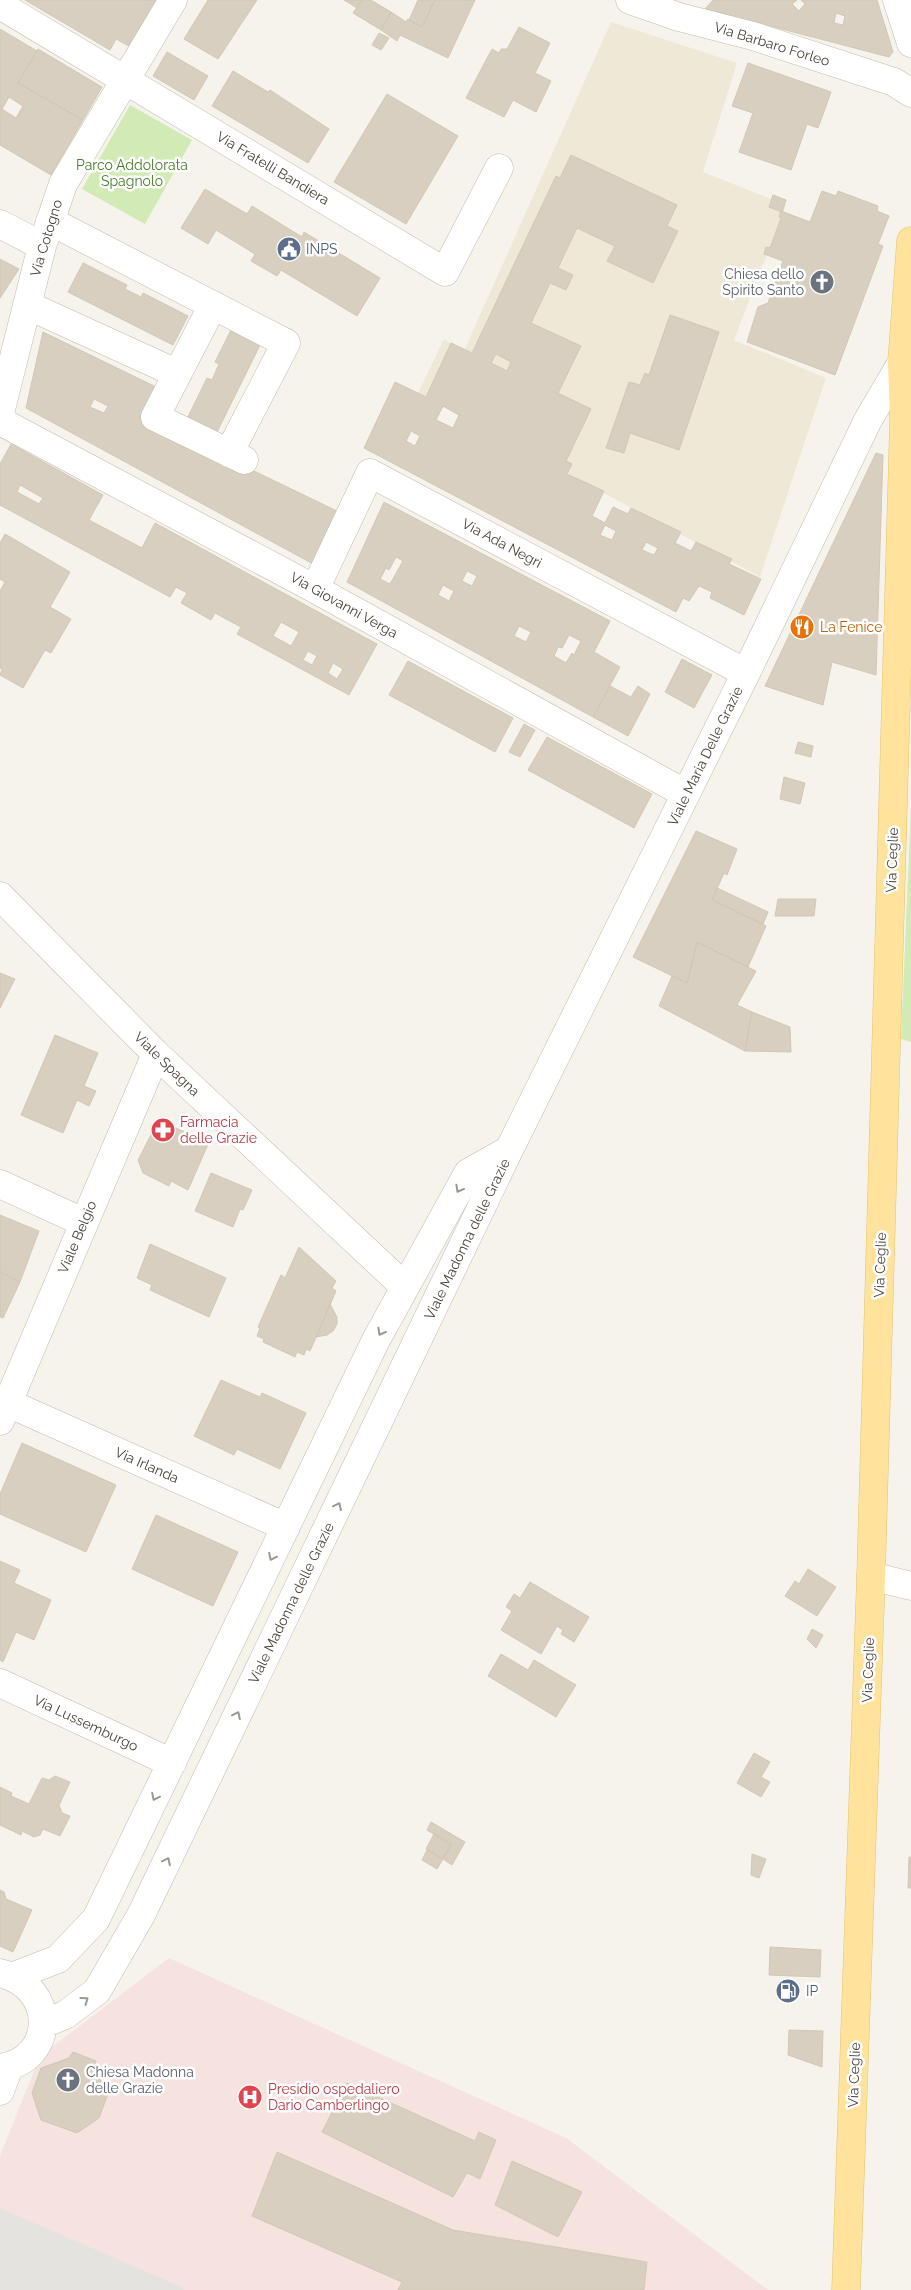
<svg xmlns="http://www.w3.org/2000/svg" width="911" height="2290" viewBox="0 0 911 2290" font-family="Raleway,sans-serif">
  <rect width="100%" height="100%" fill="#f6f3ec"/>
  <path fill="#efe8d6" d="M611,22L737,63L703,172L786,205L734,340L826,378L760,577L418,393L444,339L464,351Z"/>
  <path fill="#f6e3e0" d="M169,1958L566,2138L768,2290H0V2156L40,2056Z"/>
  <path fill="#d2eab5" d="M130,105L192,140L145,224L82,189Z
    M911,806V1042L901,1039Z"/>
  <path fill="#e5e3e0" d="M0,2208L184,2288L183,2290H0Z"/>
  <path fill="#d8cfc1" stroke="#d3c7b4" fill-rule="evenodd" d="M25,0H157L129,46L116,39L110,50Z
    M208,0H257L218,59L184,39Z
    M344,0H362L357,8Z
    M362,0H371L391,12L381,30L353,13Z
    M418,0H435L422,27L409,20Z
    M435,0H475L448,58L400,35L397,41L381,30L391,12L406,22L408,19L422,27Z
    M713,0H797L792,4L799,11L805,4L801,0H877L893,52L889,57L705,9ZM836,13L845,16L843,25L834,23Z
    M519,27L550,43L535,73L551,81L536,112L513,100L504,117L466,98L492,49L499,53L501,49H507Z
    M0,29L37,51L18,83L83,120L51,175L0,145ZM9,97L23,106L16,118L2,109Z
    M379,33L389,38L381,50L372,45Z
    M38,49L102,87L83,120L18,83Z
    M167,52L208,76L194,100L153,76Z
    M748,63L831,92L818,128L807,124L791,170L739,152L753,113L732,106Z
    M233,71L268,92L270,90L329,129L308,163L212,106Z
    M387,94L458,136L406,224L334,182Z
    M571,155L677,205L667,226L678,231L653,283L607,261L615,246L577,228L558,268L573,275L566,290L550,283L531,323L581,346L558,393L591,409L566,461L572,464L567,474L604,491L592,516L605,523L613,507L628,514L631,508L681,532L675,543L691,551L696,542L732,559L729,564L761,579L744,615L710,598L712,592L699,586L689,601L683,598L676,612L364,448L395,382L426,397L451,343L472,353L556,176L560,178ZM496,354L511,362L507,371L491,363ZM443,406L459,415L453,428L436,420ZM411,431L420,436L415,446L406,441ZM605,525L616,531L612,540L600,535ZM646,542L658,548L654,555L642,550Z
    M205,189L247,214L252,206L302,237L304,232L380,278L357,316L281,270L277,276L251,261L255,254L216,230L208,244L181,228Z
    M822,191L836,196L838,191L878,206L877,211L889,216L878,244L883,246L835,375L747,342L758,307L768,303L783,261L764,254L766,247L770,248L781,218L779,217L781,211L810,222Z
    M773,195L786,200L782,212L769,207Z
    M0,259L19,269L0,298Z
    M83,263L127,285L125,289L141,297L143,293L188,316L173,345L68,292Z
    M670,315L719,332L679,450L630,433L624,453L606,448L629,382L640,385L645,373L649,375Z
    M236,320L266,333L215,436L186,421L207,378L212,380L219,364L215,362Z
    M43,332L156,387L140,416L339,512L315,565L26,408ZM94,399L108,406L104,413L90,407Z
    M11,444L103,495L89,520L142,548L155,523L377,644L349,695L237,634L241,627L215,613L211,620L181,603L187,593L176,587L170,597L0,505V464ZM20,485L43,498L39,504L17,492ZM281,622L299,632L291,646L273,636ZM308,651L317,656L312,665L303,660ZM333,663L343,669L337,679L328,673Z
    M876,453L883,455L876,675L832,662L823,705L765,686Z
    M384,502L610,621L594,652L620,667L593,717L347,582ZM396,557L403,561L390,584L380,579L386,568L389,570ZM467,571L477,576L472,586L462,581ZM443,585L454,591L449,601L438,595ZM519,626L531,632L526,642L514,636ZM569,635L581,641L574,655L572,653L566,663L554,656L558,647L562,648Z
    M5,534L70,572L50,607L71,619L51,653L45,650L23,688L0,675L2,669L0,668V591L5,582L0,579V543Z
    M682,659L712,675L694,708L665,692Z
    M408,661L513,718L495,752L389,695Z
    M610,686L631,697L638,686L650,694L628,736L593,717Z
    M524,724L535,730L520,757L509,752Z
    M547,737L652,794L634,828L528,770Z
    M798,742L813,746L811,757L795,753Z
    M784,777L805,783L800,804L780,799Z
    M696,831L737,849L727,875L724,873L712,900L766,926L748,967L697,942L687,983L633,957Z
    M717,888L768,912L763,924L712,900Z
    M778,899H816L814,916H775Z
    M697,942L756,971L737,1005L752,1012L745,1051L659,1006L672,976L687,983Z
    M0,973L15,979L0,1008Z
    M752,1012L790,1027L791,1052L745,1051Z
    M55,1035L98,1053L84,1086L96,1091L89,1106L77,1100L63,1133L21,1115Z
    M164,1123L209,1142L188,1190L171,1181L169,1186L143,1173L138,1160L154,1129Z
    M211,1173L252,1190L243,1210L240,1209L233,1227L195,1211Z
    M0,1215L39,1231L20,1282L0,1272Z
    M150,1244L226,1278L209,1317L150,1290L152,1285L137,1278Z
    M299,1247L336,1281L332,1288L336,1291L310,1351L306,1349L304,1355L297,1352L295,1357L263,1342L264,1339L257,1336L260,1328L258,1327L281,1275L285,1278Z
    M0,1272L20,1282L3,1318L0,1317Z
    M330,1304L337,1317V1324L333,1331L327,1335L316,1337Z
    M221,1380L260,1397L262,1393L306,1413L280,1469L237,1449L234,1455L194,1436Z
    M22,1443L116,1485L86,1552L0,1514V1494Z
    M156,1515L238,1552L213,1606L132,1569Z
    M0,1561L20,1570L14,1583L51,1600L34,1640L16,1632L3,1662L0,1660Z
    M808,1569L836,1587L817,1616L785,1596L795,1581L799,1584Z
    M530,1582L589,1617L574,1642L561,1634L563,1630L557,1626L541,1654L501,1630L512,1611L506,1607L514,1594L520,1598Z
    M812,1629L823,1635L816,1648L807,1639Z
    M501,1654L528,1670L534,1660L576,1685L556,1717L488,1676Z
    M754,1753L770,1762L761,1777L770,1782L761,1797L737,1783Z
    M55,1776L70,1782L59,1805L62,1813L70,1816L60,1836L43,1829L40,1835L34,1837L22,1831L21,1835L0,1825V1787L12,1793L11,1796L29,1804L42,1778L49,1780Z
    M431,1822L465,1842L452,1865L443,1859L451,1844L427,1830Z
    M434,1834L451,1844L443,1859L426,1849Z
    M427,1850L443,1859L437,1869L422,1860Z
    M752,1854L766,1859L759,1878L751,1875Z
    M909,1857H911V1888H908Z
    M0,1890L4,1892L6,1899L32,1910L13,1952L0,1946Z
    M770,1947L821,1950L820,1977L769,1975Z
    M789,2030L823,2031L822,2067L788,2055Z
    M73,2052L96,2061L94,2068L108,2094L99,2118L77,2133L41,2120L32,2093L41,2068L69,2058Z
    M347,2083L475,2141L479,2132L496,2140L480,2179L467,2173L453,2197L322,2132Z
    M277,2152L453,2230L647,2262L644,2290H398L402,2282L252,2216Z
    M512,2161L582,2192L558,2237L495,2205Z"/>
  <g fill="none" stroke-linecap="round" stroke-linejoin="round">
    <defs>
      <path id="minor" d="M630,0L679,17L753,36L894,82L911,93
        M897,0L911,43
        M0,5L445,272L499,168
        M50,221L286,343L229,453
        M0,224L42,246
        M27,305L176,373
        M213,305L155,417L244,460
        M0,413L42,246L63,184L173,0
        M0,421L315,589L686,794
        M315,589L370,473L746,673
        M0,896L156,1054L405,1287
        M0,1184L83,1222
        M8,1403L286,1527
        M0,1421L156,1054
        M871,1576L911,1586
        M0,1683L172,1763
        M0,1973C58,1987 56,2060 0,2068
        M14,1976L58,1959L96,1919L376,1340L468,1173L509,1150
        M43,2024L65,2015L97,1991L141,1915L509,1150L746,673L868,420L902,362
        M0,2091L9,2067"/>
      <path id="major" d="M846,2290L871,1576L904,420L902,362L911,241"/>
    </defs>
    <use href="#minor" stroke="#c2bbae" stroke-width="29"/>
    <use href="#major" stroke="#e6c16a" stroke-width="29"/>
    <use href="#minor" stroke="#fff" stroke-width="28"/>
    <use href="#major" stroke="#ffe39c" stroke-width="28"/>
  </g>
  <defs><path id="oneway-chevron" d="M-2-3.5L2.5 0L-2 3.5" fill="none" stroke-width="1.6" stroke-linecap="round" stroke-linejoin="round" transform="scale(1.25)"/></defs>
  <g stroke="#9c9892">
    <use href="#oneway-chevron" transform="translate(459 1189) rotate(119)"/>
    <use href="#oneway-chevron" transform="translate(381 1332) rotate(119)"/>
    <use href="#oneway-chevron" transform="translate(338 1506) rotate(-64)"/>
    <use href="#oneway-chevron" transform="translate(272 1557) rotate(116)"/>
    <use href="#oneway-chevron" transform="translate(237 1715) rotate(-64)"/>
    <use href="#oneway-chevron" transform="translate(155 1797) rotate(116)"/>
    <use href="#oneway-chevron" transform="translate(167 1861) rotate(-64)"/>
    <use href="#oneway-chevron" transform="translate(85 2000) rotate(-36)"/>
  </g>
  <defs>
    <symbol id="civic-disc" viewBox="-11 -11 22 22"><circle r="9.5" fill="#5c6f8a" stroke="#fff"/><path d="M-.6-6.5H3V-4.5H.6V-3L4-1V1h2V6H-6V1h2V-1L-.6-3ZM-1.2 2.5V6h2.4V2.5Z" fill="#fff"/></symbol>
    <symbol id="church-disc" viewBox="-11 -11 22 22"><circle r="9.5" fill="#6b7280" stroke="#fff"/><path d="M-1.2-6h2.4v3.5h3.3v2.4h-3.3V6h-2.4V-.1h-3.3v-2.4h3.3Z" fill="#fff"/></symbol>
    <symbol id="restaurant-disc" viewBox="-11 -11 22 22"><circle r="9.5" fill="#e8710a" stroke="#fff"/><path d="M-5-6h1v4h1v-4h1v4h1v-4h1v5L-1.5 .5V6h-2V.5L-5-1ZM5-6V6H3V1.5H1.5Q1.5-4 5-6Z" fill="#fff"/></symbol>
    <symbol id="pharmacy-disc" viewBox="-11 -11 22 22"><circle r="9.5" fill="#e0444e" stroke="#fff"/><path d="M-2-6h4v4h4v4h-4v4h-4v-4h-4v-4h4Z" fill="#fff"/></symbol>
    <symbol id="fuel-disc" viewBox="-11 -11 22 22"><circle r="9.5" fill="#5c6f8a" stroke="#fff"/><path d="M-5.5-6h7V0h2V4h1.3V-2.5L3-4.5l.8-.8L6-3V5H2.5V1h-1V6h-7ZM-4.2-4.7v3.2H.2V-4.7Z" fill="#fff"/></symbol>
    <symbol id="hospital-disc" viewBox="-11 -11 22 22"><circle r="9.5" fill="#e0444e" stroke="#fff"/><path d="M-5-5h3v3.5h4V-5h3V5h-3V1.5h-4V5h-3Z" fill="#fff"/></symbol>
  </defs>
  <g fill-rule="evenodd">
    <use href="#civic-disc" x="275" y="235" width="28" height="28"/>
    <use href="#church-disc" x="808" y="268" width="28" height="28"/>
    <use href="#restaurant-disc" x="788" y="613" width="28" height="28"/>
    <use href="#pharmacy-disc" x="149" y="1116" width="28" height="28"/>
    <use href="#fuel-disc" x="774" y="1977" width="28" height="28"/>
    <use href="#church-disc" x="54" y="2066" width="28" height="28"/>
    <use href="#hospital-disc" x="236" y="2083" width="28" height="28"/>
  </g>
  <g text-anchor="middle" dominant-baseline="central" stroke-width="5" stroke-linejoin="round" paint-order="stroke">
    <g font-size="14" fill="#4b4439" stroke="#fff">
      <text transform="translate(772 44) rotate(17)">Via Barbaro Forleo</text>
      <text transform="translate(273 168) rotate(31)">Via Fratelli Bandiera</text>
      <text transform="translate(46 238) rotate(-73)">Via Cotogno</text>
      <text transform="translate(502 543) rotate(28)">Via Ada Negri</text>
      <text transform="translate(344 605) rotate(29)">Via Giovanni Verga</text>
      <text transform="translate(705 756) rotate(-64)">Viale Maria Delle Grazie</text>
      <text transform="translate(892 860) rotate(-88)">Via Ceglie</text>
      <text transform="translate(167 1064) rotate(44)">Viale Spagna</text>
      <text transform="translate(77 1237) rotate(-67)">Viale Belgio</text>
      <text transform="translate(467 1239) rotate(-64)">Viale Madonna delle Grazie</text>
      <text transform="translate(880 1265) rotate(-88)">Via Ceglie</text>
      <text transform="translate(147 1465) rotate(24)">Via Irlanda</text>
      <text transform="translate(291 1603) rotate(-64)">Viale Madonna delle Grazie</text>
      <text transform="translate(868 1670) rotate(-88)">Via Ceglie</text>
      <text transform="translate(86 1723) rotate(25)">Via Lussemburgo</text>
      <text transform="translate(854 2075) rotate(-88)">Via Ceglie</text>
    </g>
    <g font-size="14" fill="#4a7f2a" stroke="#fff">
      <text x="132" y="165">Parco Addolorata<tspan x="132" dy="16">Spagnolo</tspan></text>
    </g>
    <g font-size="14" fill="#4e5e75" stroke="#fff" text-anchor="start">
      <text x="306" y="249">INPS</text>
      <text x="806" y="1991">IP</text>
    </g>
    <g font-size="14" fill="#5b616d" stroke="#fff" text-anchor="end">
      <text x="804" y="274">Chiesa dello<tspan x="804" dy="16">Spirito Santo</tspan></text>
      <text x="86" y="2072" text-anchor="start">Chiesa Madonna<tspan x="86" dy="16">delle Grazie</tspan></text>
    </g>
    <g font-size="14" fill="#c56008" stroke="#fff" text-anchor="start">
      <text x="820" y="627">La Fenice</text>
    </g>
    <g font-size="14" fill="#be3a42" stroke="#fff" text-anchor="start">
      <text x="180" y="1122">Farmacia<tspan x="180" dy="16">delle Grazie</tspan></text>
      <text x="268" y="2089">Presidio ospedaliero<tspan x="268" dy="16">Dario Camberlingo</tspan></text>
    </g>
  </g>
</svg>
